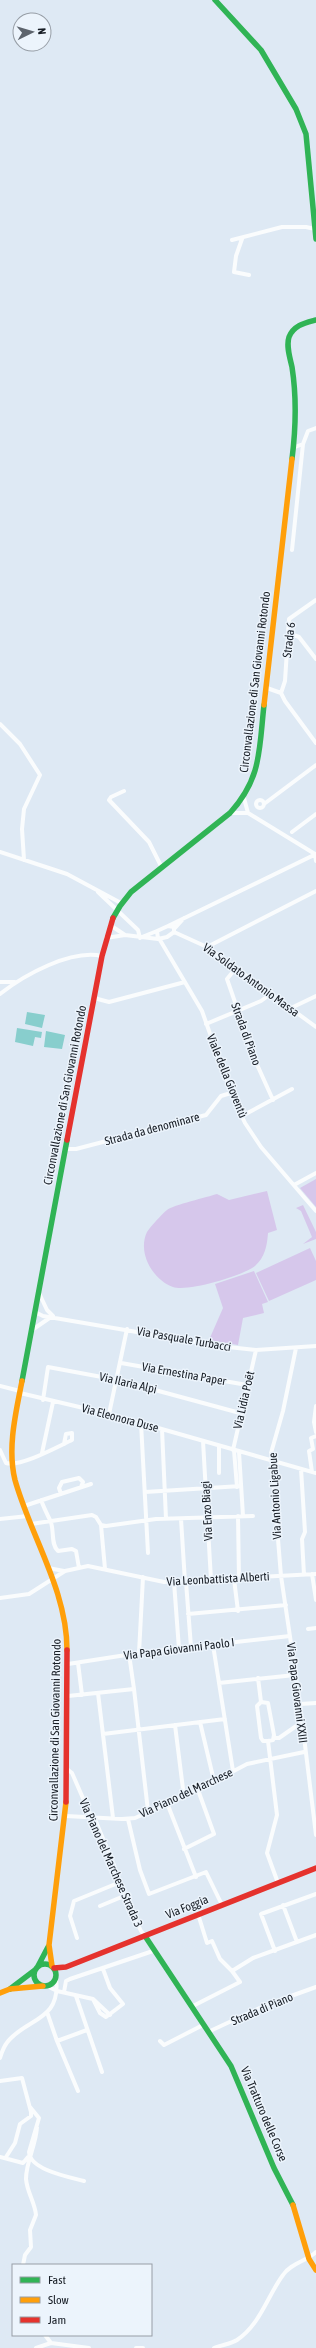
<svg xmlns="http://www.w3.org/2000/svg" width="316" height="2348" viewBox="0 0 316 2348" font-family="'Asap Condensed',sans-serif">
  <rect width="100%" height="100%" fill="#dee9f4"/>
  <path fill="#d6c7eb" d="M316,1179V1207L300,1188Z
    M267,1191L277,1230L268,1233C267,1246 265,1257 255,1266C242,1276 188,1292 173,1287C153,1280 137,1253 147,1232C151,1226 162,1214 167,1210C173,1205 208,1197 217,1194L229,1200Z
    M303,1205L316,1232V1239L303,1244L312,1237L301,1211L296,1208Z
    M310,1248L316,1261V1280L269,1301L256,1273Z
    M254,1271L268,1302L262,1304L264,1313L243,1318L238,1345L209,1340L223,1308L215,1284Z"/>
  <path fill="#88cecd" d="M27,1012L45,1015L42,1028L25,1024Z
    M17,1028L42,1032L41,1038L35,1037L33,1046L15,1042Z
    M46,1031L65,1035L62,1049L44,1047Z"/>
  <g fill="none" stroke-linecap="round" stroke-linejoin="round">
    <path stroke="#fafcfd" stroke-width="4" d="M242,239L236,256L234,272L249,275
      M232,240L282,227H306L315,229
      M295,447L303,444L308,431L316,428
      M292,550L303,444
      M288,633L299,637L316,659
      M267,688L281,693L285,701L316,743
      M281,693L285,681L289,619L316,600
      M0,724L20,744L40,775L24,809L22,829L24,860
      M124,791L111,797L109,800L149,842L161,866
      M244,798L248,813
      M256 804a4 4 0 1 1 8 0a4 4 0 1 1-8 0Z
      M264,804L316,765
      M230,813H248
      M248,813L315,854L316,861
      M292,832L316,814
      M0,852L67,874L121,903
      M98,892L138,930L140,938
      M110,925L125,935
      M168,926L316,854
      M168,926L174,927V932L167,937L158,939L157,931Z
      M175,928L184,918
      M174,932L207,947L316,1027
      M142,937L157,931
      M106,938L125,935L158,939
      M160,940L202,1011L231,1093L245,1123L261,1147L316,1211
      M207,947L316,891
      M236,968L227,979L255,1060L273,1100
      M0,982H15
      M0,994C24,975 71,949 102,956
      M94,998L109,1002L185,982
      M291,1008L316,996
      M206,1024L261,1001L272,993
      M242,1116L292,1089
      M66,1149H76L206,1115L221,1096L231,1093
      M294,1185L316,1173
      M39,1293L47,1310L53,1316
      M35,1312L43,1316L219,1346L256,1350L316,1346
      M32,1330L51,1317
      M296,1348L283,1411L271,1453L281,1576L300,1704L316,1835
      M121,1363L247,1385
      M0,1386L20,1391
      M20,1393L109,1414L316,1473
      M43,1400L48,1367L118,1380L240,1413
      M316,1406L314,1422L316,1432
      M109,1414L127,1329
      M141,1423L148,1553
      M162,1429L166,1519
      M203,1441L211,1580
      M219,1446V1473
      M0,1450L6,1463C21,1467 57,1447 72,1440V1433L66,1434L64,1444
      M233,1450L256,1350
      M234,1450L237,1487
      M239,1452L243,1516
      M42,1453L53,1402
      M301,1469L305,1532L302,1539L304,1575
      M312,1472L309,1451L313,1449L311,1438L316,1436
      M145,1492L241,1486
      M61,1494L59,1488L62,1482L79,1478L83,1482L81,1487
      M41,1500C44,1508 47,1514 50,1520C55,1529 50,1544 58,1551L72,1549L76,1551L79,1568
      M24,1506L91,1484
      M238,1516L239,1579
      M0,1519L28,1516
      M181,1519L185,1582
      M31,1524L92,1515L96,1517L101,1525L106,1526L156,1519L253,1516
      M101,1525L105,1569
      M48,1568L64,1571
      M312,1574L316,1600
      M234,1579L238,1611
      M174,1582L179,1649
      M186,1582L191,1647
      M0,1598L29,1594L65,1571L88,1566L164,1582L316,1574
      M188,1614L286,1605
      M308,1629L316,1628
      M213,1645L233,1771
      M139,1653L143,1577
      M78,1663L82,1695
      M68,1664L139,1653L290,1636
      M258,1678L261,1702L257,1706L261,1738L263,1741H268
      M219,1683L295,1675
      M134,1689L148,1811
      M98,1693L113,1818
      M68,1696L134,1689L129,1654
      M261,1702L268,1703L274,1735L273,1740L268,1741L277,1815L267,1853L278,1883
      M300,1704L316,1703
      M200,1722L214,1781
      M175,1725L184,1797
      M103,1734L225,1719
      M274,1738H279L302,1722
      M67,1769L72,1773L89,1812L94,1817L114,1865L118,1883L141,1931L145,1936
      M167,1803L196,1877
      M66,1816L122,1819L135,1818L198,1790L247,1764L304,1752
      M128,1819L140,1870L149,1894L206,1872L222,1905
      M184,1849L214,1834L198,1790
      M283,1905L297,1942
      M100,1906L124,1896
      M198,1914L207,1943L212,1941L220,1959L232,1971
      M77,1938L70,1916L74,1901L118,1883
      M275,1951L261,1914L316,1894
      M47,1986L57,1991L93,1999L110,2015
      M64,1992L66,1981L70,1979L153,1951
      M76,1996L102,2072
      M93,1999L100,2013L106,2017L123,2004L110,1988L103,1969
      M191,2007L240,1982L232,1971L253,1958L316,1935
      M47,2012L57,2041L78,2091
      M208,2032L266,2005L316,1987
      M57,2041L87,2030
      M160,2041L164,2045L203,2025
      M0,2058C2,2051 5,2044 10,2039C30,2018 61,2019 56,1979
      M0,2081L22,2078L31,2112V2116L20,2124L15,2143L6,2157
      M30,2107L39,2118L29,2152C30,2170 69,2177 84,2181
      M0,2157L23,2163L28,2157
      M23,2265L25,2255L31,2247L30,2230L36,2215C35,2203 27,2192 26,2179C26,2161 36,2146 37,2127
      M45,2335L51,2343
      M36,2348L51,2343L89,2348
      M136,2348H143
      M214,2348C221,2345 231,2344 237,2340C260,2325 268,2295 283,2275C291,2263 307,2261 316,2252"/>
    <path stroke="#30b455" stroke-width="5.5" d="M215,0L261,50L296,109L306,134L316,239
      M292,459C296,427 297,399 292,367C290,358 286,346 289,337C294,325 305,323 316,320
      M113,918L120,906L131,892L230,813C262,778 259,749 264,705
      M22,1381L67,1140
      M145,1936L231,2066L274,2168L293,2205
      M34 1975a11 11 0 1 1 22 0a11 11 0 1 1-22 0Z
      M38,1966L48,1947
      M10,1989L35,1970"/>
    <path stroke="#ff9f0a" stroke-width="5.5" d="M264,705L292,459
      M22,1381C16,1412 7,1448 15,1480C31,1537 67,1590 67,1650
      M52,1966L49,1945L66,1802
      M0,1993L10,1989L43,1986
      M293,2205L309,2259L316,2270"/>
    <path stroke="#e5322d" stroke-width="5.5" d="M67,1140L102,956L113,918
      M66,1802L67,1650
      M54,1968L66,1967L316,1868"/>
  </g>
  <g text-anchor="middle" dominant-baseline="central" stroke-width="3" stroke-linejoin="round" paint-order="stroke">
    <g font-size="12" fill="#171d25" stroke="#ecf4fc">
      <text transform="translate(289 640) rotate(-83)">Strada 6</text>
      <text transform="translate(255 682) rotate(-83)">Circonvallazione di San Giovanni Rotondo</text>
      <text transform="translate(251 980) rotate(36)">Via Soldato Antonio Massa</text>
      <text transform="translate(246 1034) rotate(70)">Strada di Piano</text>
      <text transform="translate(227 1076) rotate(68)">Viale della Gioventù</text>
      <text transform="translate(65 1095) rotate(-79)">Circonvallazione di San Giovanni Rotondo</text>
      <text transform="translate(152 1129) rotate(-15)">Strada da denominare</text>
      <text transform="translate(184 1339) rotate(10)">Via Pasquale Turbacci</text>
      <text transform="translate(184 1374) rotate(10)">Via Ernestina Paper</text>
      <text transform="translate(128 1383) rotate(13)">Via Ilaria Alpi</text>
      <text transform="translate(244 1400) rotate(-77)">Via Lidia Poët</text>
      <text transform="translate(120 1418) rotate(15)">Via Eleonora Duse</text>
      <text transform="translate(275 1496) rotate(-93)">Via Antonio Ligabue</text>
      <text transform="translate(207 1511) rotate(-93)">Via Enzo Biagi</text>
      <text transform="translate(218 1579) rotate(-3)">Via Leonbattista Alberti</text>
      <text transform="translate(179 1649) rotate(-7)">Via Papa Giovanni Paolo I</text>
      <text transform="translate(297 1693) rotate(83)">Via Papa Giovanni XXIII</text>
      <text transform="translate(55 1730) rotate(-89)">Circonvallazione di San Giovanni Rotondo</text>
      <text transform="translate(186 1793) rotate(-25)">Via Piano del Marchese</text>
      <text transform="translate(111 1863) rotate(66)">Via Piano del Marchese Strada 3</text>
      <text transform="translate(187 1907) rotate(-22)">Via Foggia</text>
      <text transform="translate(262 2009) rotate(-23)">Strada di Piano</text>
      <text transform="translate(264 2114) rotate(67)">Via Tratturo delle Corse</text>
    </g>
  </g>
  <rect x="12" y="2264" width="140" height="72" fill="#ecf4fc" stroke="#979ea6"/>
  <rect x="20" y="2277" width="20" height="6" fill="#30b455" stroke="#979ea6"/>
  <text x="48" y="2284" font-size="12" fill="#171d25">Fast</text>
  <rect x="20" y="2297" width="20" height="6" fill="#ff9f0a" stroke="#979ea6"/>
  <text x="48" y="2304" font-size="12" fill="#171d25">Slow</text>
  <rect x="20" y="2317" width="20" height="6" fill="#e5322d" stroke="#979ea6"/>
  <text x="48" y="2324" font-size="12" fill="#171d25">Jam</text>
  <g transform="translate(32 32) rotate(85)"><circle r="19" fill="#ecf4fc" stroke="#979ea6"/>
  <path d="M0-3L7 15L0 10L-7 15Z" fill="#5d646d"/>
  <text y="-6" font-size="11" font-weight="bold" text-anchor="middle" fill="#171d25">N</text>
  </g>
</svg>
